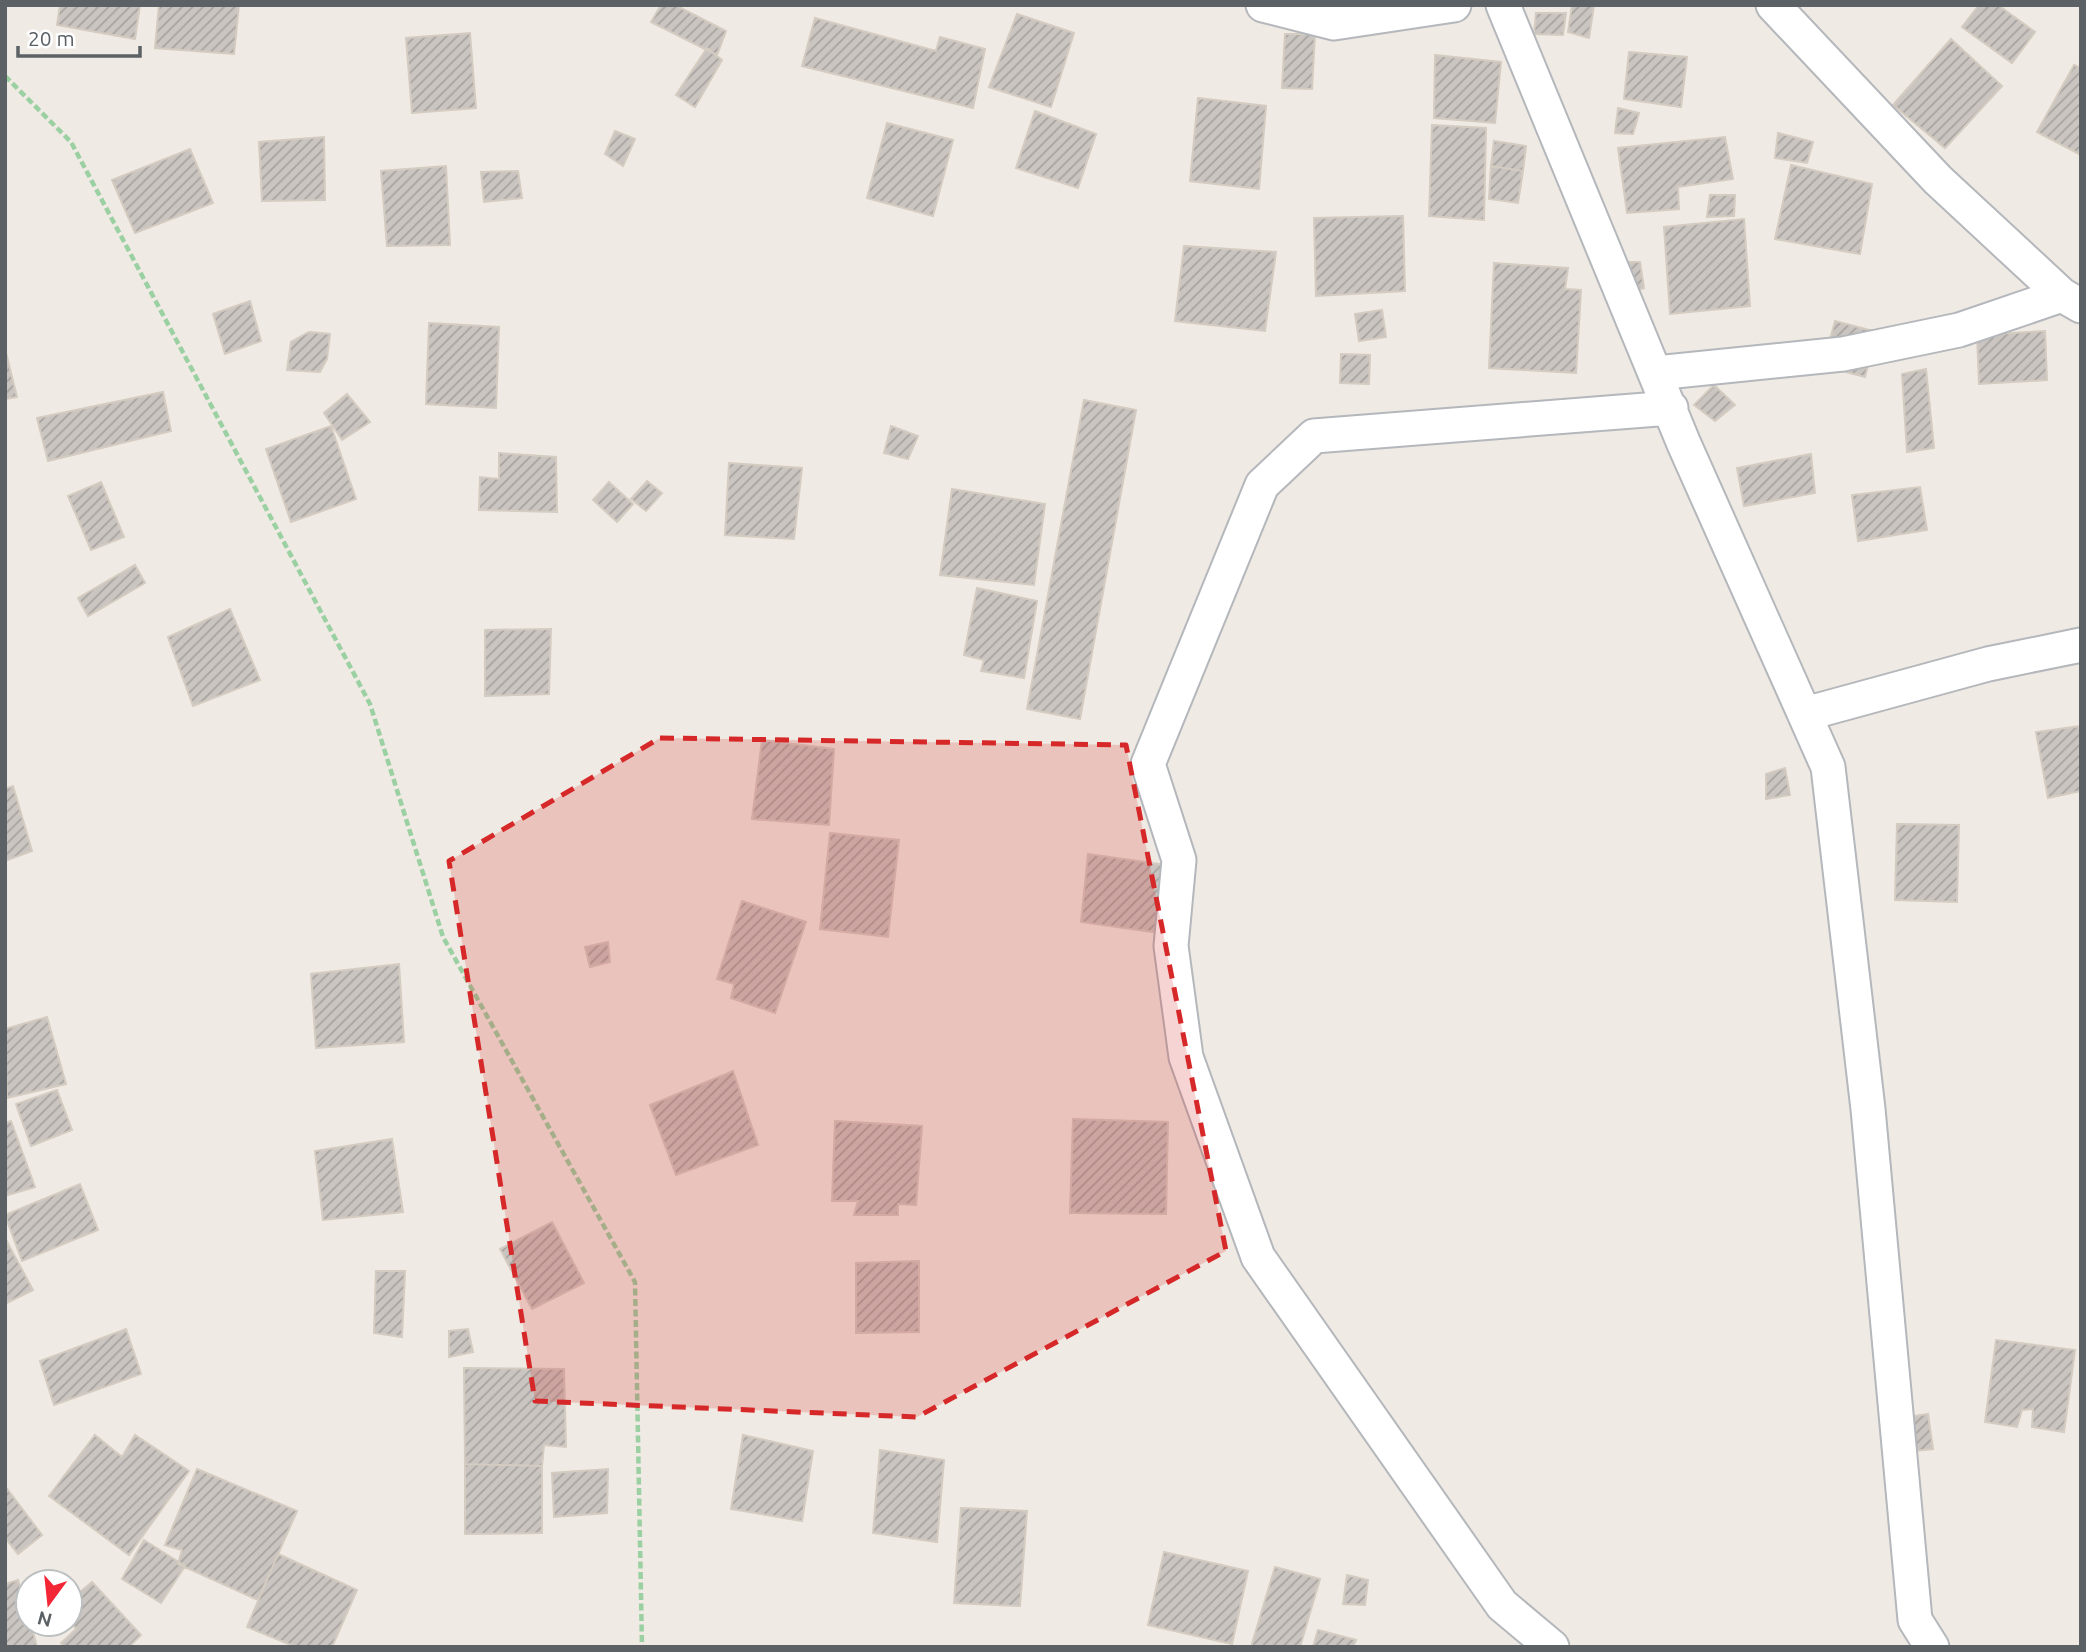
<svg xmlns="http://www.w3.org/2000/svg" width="2086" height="1652" viewBox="0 0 2086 1652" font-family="Ubuntu,sans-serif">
  <defs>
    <pattern id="building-hatch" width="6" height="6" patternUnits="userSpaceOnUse" patternTransform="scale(1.75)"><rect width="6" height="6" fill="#cac5c0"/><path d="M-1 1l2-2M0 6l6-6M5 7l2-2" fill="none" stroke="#a7a3a0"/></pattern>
  </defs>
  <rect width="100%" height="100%" fill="#efeae3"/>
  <path fill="url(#building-hatch)" stroke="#d4cbc1" stroke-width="2" d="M60,5H140L135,39L57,25Z
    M159,5H239L234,54L155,48Z
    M661,5H675L726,31L717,55L651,22Z
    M1572,5H1594L1589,38L1568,32Z
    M1979,5H1998L2035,32L2012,63L1962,27Z
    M1536,13H1566L1563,35L1534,34Z
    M1017,14L1074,33L1051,107L989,87Z
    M815,18L936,51L940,37L985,49L973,108L802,66Z
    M470,33L476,108L412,113L406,38Z
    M1285,34H1315L1312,89L1282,88Z
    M1951,39L2002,86L1945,148L1893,105Z
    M707,48L722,60L695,107L676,95Z
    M1629,52L1687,57L1681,107L1624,99Z
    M1435,55L1501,62L1495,123L1434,118Z
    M2074,65L2081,68V155L2037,132Z
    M1198,98L1266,106L1259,189L1190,181Z
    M1618,108L1639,113L1633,134L1615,133Z
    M1035,111L1096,134L1078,188L1016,168Z
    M887,123L953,140L933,216L867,198Z
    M1432,125L1486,128L1484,220L1429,216Z
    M615,131L635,139L623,166L605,154Z
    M1778,133L1813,142L1807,163L1775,158Z
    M324,137L325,200L262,201L259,142Z
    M1725,137L1733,179L1678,187L1679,209L1627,213L1618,148Z
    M1494,141L1526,146L1523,171L1491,166Z
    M190,149L213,203L135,233L112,180Z
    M1791,165L1872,184L1860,254L1775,239Z
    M446,166L450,245L387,246L381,171Z
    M1491,166L1523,171L1518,203L1489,199Z
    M518,171L522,198L484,202L481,172Z
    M1710,195H1735L1734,216L1707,217Z
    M1403,216L1405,291L1316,296L1314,218Z
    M1744,219L1750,306L1670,314L1664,227Z
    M1184,246L1276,252L1265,331L1175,321Z
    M1629,262H1640L1644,288L1632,292Z
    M1494,263L1568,268L1565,289L1581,290L1576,373L1489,368Z
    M250,301L261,341L225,354L213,314Z
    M1382,310L1386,337L1359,341L1355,314Z
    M1835,321L1877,332L1865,377L1823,366Z
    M429,323L499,327L496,408L426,404Z
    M2045,331L2047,380L1979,384L1977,335Z
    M309,332L330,334L327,359L320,372L287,370L291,342Z
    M5,349L17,397L5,399Z
    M1341,354L1370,355L1369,384L1340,383Z
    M1926,369L1934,448L1907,452L1902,374Z
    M1714,385L1735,405L1715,421L1694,405Z
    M163,392L171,431L48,461L37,418Z
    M347,394L370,422L342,440L324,413Z
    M1084,400L1136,410L1080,719L1027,709Z
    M331,426L356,499L291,522L266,449Z
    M891,426L918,436L908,459L884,453Z
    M499,453L556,457L557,512L479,510L480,477L499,479Z
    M1811,454L1815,493L1744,506L1737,468Z
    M729,463L802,468L794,539L725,535Z
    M647,481L662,493L646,511L631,499Z
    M101,482L124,537L91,550L68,496Z
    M609,482L633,504L617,522L593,500Z
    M1920,487L1927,530L1858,541L1852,495Z
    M952,489L1045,504L1034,585L940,575Z
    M135,565L145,583L88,616L78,598Z
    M977,588L1037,601L1024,678L981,671L984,660L964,655Z
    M230,609L260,680L193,706L168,637Z
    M551,629L549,694L485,696V630Z
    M2081,726V791L2048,798L2036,732Z
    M762,740L834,749L829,825L752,819Z
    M1785,768L1790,795L1766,799V774Z
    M13,786L32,851L5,861V789Z
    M1897,824L1959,825L1957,902L1895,900Z
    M830,833L899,840L888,937L820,929Z
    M1088,854L1174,866L1167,934L1081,922Z
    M742,901L806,922L775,1013L731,998L734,984L717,979Z
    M608,942L610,962L590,967L585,947Z
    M399,964L404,1042L316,1048L311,974Z
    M47,1017L66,1084L7,1098L5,1029Z
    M733,1071L758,1145L676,1175L650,1105Z
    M57,1090L72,1130L31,1146L16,1104Z
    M1073,1119L1168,1122L1166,1214L1070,1213Z
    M11,1121L35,1187L5,1196V1123Z
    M835,1121L922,1126L916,1205L898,1204V1215H854L858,1201H832Z
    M392,1139L403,1212L323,1220L315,1151Z
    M80,1184L98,1230L22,1261L5,1215Z
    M552,1222L584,1283L532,1309L500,1249Z
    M5,1238L33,1290L5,1304Z
    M919,1261V1332L856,1333V1263Z
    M376,1271H405L402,1337L374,1333Z
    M126,1329L141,1374L54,1405L40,1361Z
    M468,1329L473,1352L449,1357V1331Z
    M1996,1340L2075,1350L2064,1432L2032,1427L2033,1409L2022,1410L2017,1427L1985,1422Z
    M464,1368L564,1369L566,1447L544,1445L542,1466L465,1464Z
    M1928,1414L1933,1449L1903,1452L1901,1418Z
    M95,1435L122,1457L135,1435L189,1471L129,1555L49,1496Z
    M743,1435L813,1451L802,1521L731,1509Z
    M880,1450L944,1460L937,1542L873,1533Z
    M465,1464L542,1466V1533L465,1534Z
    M197,1469L297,1511L258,1600L178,1564L182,1550L165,1545Z
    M608,1469L607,1513L554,1517L552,1473Z
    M5,1486L42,1535L18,1554L5,1538Z
    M961,1508L1027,1511L1020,1606L954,1603Z
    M144,1540L185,1566L161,1603L122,1579Z
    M1164,1552L1248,1571L1232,1644L1148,1625Z
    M278,1554L357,1590L332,1647H296L247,1627Z
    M1275,1567L1320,1579L1300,1647H1251Z
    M1347,1575L1368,1580L1365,1605L1343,1604Z
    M18,1580L28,1614V1624H31L37,1647H5V1584Z
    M92,1582L141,1635L129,1647H64L61,1643L76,1629L70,1622V1600Z
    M1318,1630L1356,1640L1353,1647H1313Z"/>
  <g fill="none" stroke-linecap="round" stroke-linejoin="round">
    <defs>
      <path id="minor" d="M1263,5L1334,23L1454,5
        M1503,5L1684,444L1828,767L1868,1109L1915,1620L1932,1647
        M1773,5L1938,180L2062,295
        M1656,373L1843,354L1959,330L2062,295L2081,306
        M1805,714L1988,664L2081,645
        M1552,1647L1502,1605L1258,1257L1186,1057L1171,946L1179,860L1148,764L1262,485L1314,436L1671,408"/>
    </defs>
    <use href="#minor" stroke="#b4b7bb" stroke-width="37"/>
    <path stroke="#9ad0a2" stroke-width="4.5" stroke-dasharray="7 3.5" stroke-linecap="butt" d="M5,76L71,142L370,704L443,937L635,1282L642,1647"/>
    <use href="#minor" stroke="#fff" stroke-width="33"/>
  </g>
  <path fill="#d62828" fill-opacity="0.2" stroke="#d62828" stroke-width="5" stroke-dasharray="14 9" stroke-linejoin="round" d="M660,738L1126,745L1226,1251L917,1417L535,1401L449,861Z"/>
  <rect width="2086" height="1652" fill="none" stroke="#5b6165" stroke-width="14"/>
  <g transform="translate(49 1603) rotate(195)"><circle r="33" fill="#ffffff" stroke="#bdc0c1" stroke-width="2"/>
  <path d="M0-5L12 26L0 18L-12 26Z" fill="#f22635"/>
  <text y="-10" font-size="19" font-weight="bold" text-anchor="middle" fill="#5b6165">N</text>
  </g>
  <path d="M18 46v10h122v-10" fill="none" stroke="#5b6165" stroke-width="3.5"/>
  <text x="28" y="46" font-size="21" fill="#5b6165" stroke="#ffffff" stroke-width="5" paint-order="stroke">20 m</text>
</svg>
